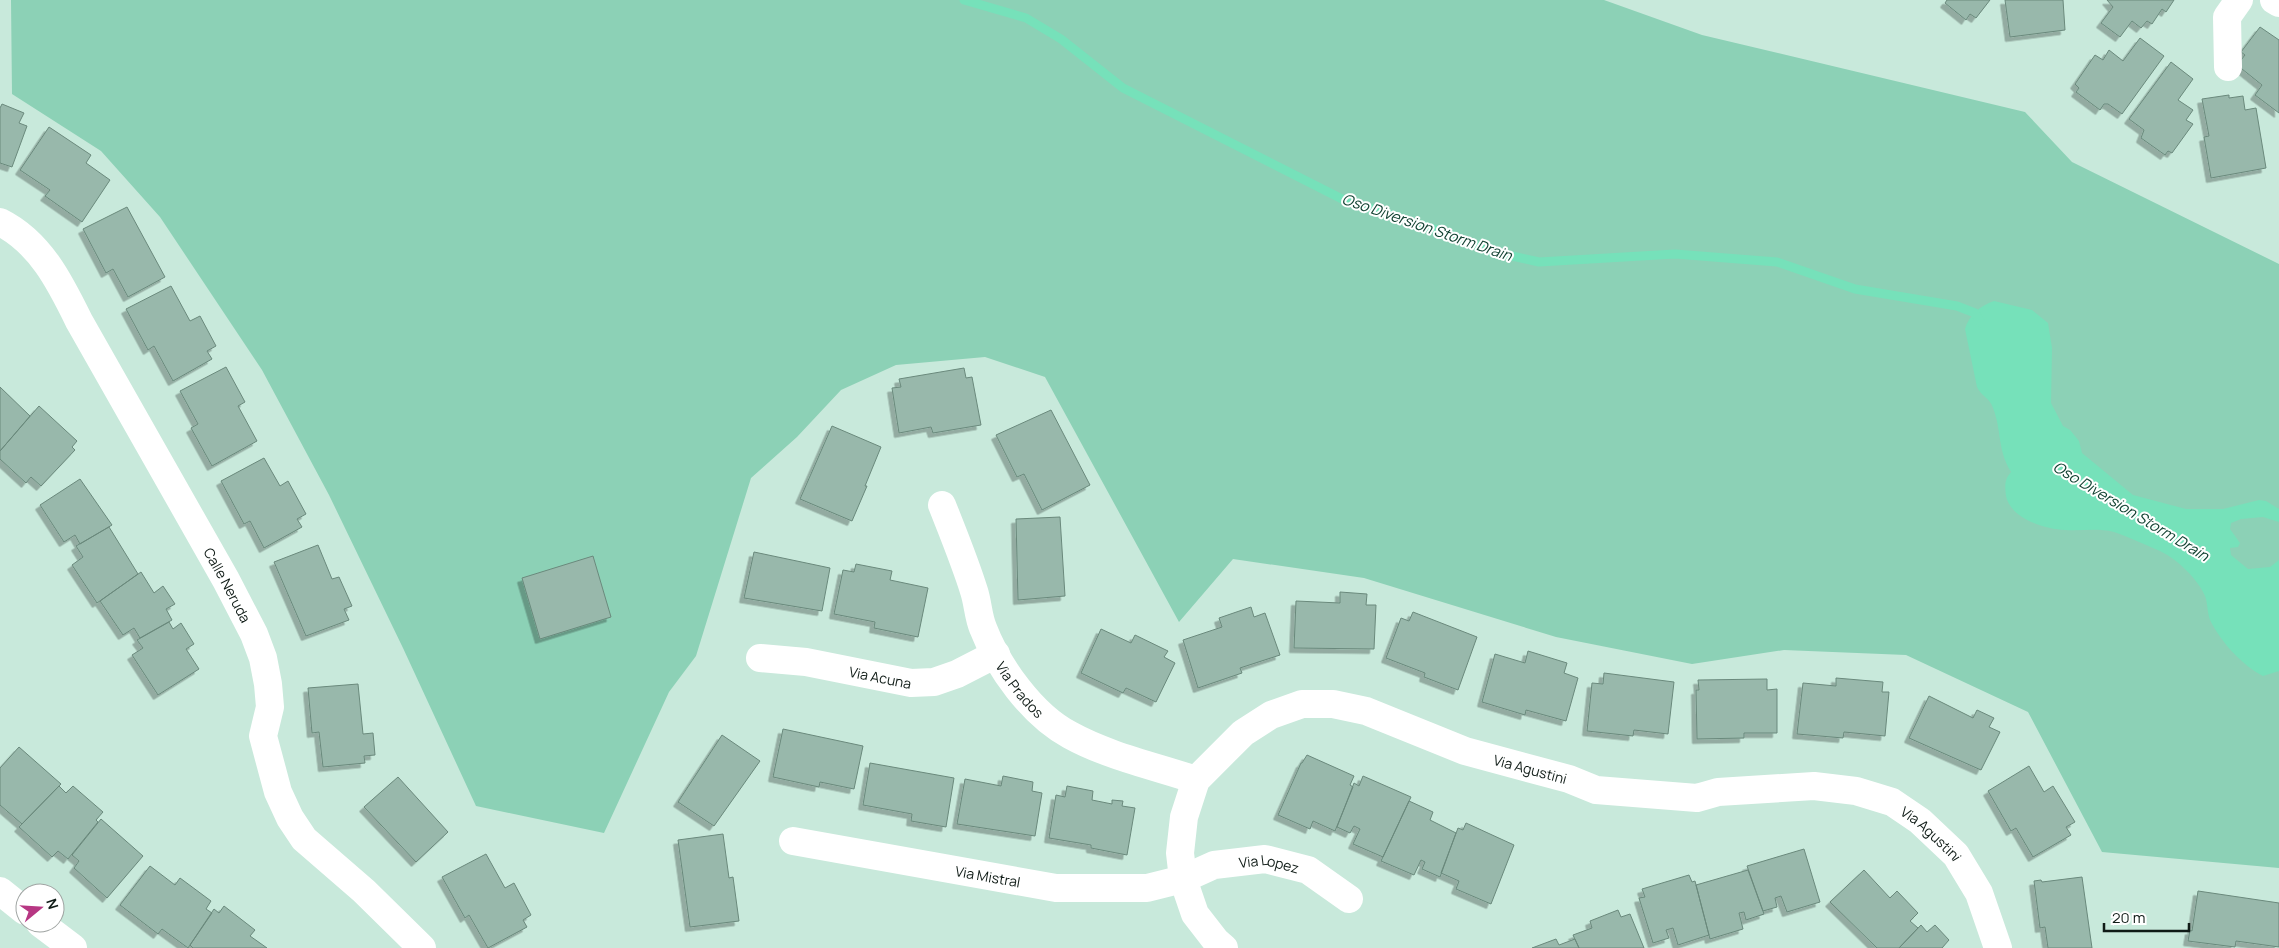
<svg xmlns="http://www.w3.org/2000/svg" width="2279" height="948" viewBox="0 0 2279 948" font-family="Manrope,sans-serif">
  <defs>
    <filter id="shadow"><feDropShadow dx="-4.5" dy="4.5" stdDeviation="0" flood-color="#0004"/></filter>
  </defs>
  <rect width="100%" height="100%" fill="#c8e9db"/>
  <path fill="#8cd1b6" d="M11,0H1604L1702,35L2025,112L2072,162L2279,264V868L2102,852L2028,712L1906,655L1784,650L1692,664L1556,637L1364,578L1233,559L1179,622L1045,377L985,357L896,365L841,390L797,437L751,478L696,656L669,692L604,833L476,806L403,648L329,495L262,370L160,217L101,151L12,94Z"/>
  <path fill="#76e1ba" d="M1994,301L2032,310L2048,323L2052,348L2051,403L2063,426L2070,430L2079,441L2082,453L2133,495L2186,509H2223L2259,500L2266,501L2279,509V522L2263,517L2241,519L2231,523L2230,529L2240,543L2238,547L2230,548L2231,555L2248,569L2270,567L2279,560V671L2263,676C2242,665 2222,643 2211,622C2207,614 2208,604 2205,596C2198,579 2177,559 2160,551C2146,545 2129,537 2114,532C2098,528 2082,531 2065,530C2045,529 2011,519 2006,496C2005,486 2004,480 2011,472C1997,449 2002,431 1993,408C1990,398 1981,396 1977,387L1965,329C1969,315 1980,306 1994,301Z"/>
  <g fill="none" stroke-linecap="round" stroke-linejoin="round">
    <path stroke="#76e1ba" stroke-width="9" d="M964,0L1026,18L1061,39L1123,88L1342,199L1443,232L1490,251L1539,262L1675,254L1777,262L1855,289L1957,306L1975,313L1981,323"/>
  </g>
  <path fill="#98b8ab" stroke="#6a897c" filter="url(#shadow)" d="M1947,0H1990L1976,18L1970,14L1966,20L1945,3Z
    M2005,0H2063L2065,30L2010,37Z
    M2107,0H2174L2166,12L2162,9L2152,24L2147,21L2141,28L2132,21L2120,37L2101,23L2113,7Z
    M2260,27L2279,40V113L2255,95L2262,85L2237,65L2245,55L2241,52Z
    M2140,38L2164,56L2122,114L2108,104H2104L2100,110L2076,92L2079,88L2075,84L2095,55L2103,60L2109,50L2123,61Z
    M2171,62L2193,79L2178,100L2193,110L2186,120L2193,124L2172,153L2168,151L2165,155L2141,138L2144,130L2129,119Z
    M2229,95V98L2243,96L2245,110L2256,108L2266,168L2211,178L2204,137L2209,136L2202,99Z
    M2,104L24,113L19,123L27,126L12,167L0,163V108Z
    M49,127L91,155L86,163L110,180L82,222L45,196L50,190L20,170Z
    M127,207L165,277L128,297L113,269L106,273L83,229Z
    M171,286L190,321L200,316L216,346L207,351L212,359L173,381L154,346L148,350L126,309Z
    M226,367L245,402L238,406L257,441L212,466L191,428L198,424L180,391Z
    M964,368L966,378L972,377L981,425L933,433L931,427L899,433L892,388L901,387L899,379Z
    M0,387L30,416L0,451Z
    M39,406L77,441L72,447L75,450L41,486L31,477L26,483L0,459V451Z
    M1051,410L1090,485L1042,510L1024,474L1017,477L996,435Z
    M832,426L881,447L865,486H867L852,521L800,499Z
    M264,458L280,486L288,481L306,514L297,519L302,527L264,548L250,521L244,524L221,481Z
    M80,479L112,525L80,544L75,535L64,542L40,505Z
    M1060,517L1065,596L1018,600L1016,519Z
    M109,527L138,574L97,603L72,565L83,557L76,546Z
    M318,545L332,579L339,577L352,606L344,609L349,620L306,636L274,562Z
    M754,552L830,568L822,611L744,598Z
    M593,556L611,617L540,639L522,578Z
    M856,564L892,571L890,580L928,588L918,637L874,628L875,622L834,614L843,570L854,572Z
    M141,572L154,593L163,586L175,604L166,609L172,620L140,638L134,628L123,635L100,601Z
    M1340,592L1367,594L1366,605H1376L1374,649L1294,648L1296,601L1340,603Z
    M1251,607L1254,617L1265,613L1280,655L1240,668L1242,673L1198,688L1183,640L1222,627L1219,618Z
    M1413,612L1477,637L1458,690L1424,677L1425,673L1386,658L1401,618L1409,621Z
    M169,622L173,629L181,623L194,644L186,649L199,669L158,695L132,655L143,648L137,640Z
    M1101,629L1131,643L1135,635L1168,651L1164,657L1175,663L1156,702L1126,688L1123,693L1081,673Z
    M1528,651L1567,663L1564,673L1578,678L1566,721L1526,710L1525,715L1482,702L1495,654L1525,663Z
    M1604,673L1674,682L1668,734L1634,730L1633,736L1587,731L1592,683L1603,684Z
    M1836,678L1883,682L1882,692H1889L1885,736L1844,732L1843,738L1797,734L1803,683L1836,686Z
    M1767,679V690L1777,689V733H1744V738L1697,739L1696,690H1699L1698,680Z
    M358,684L363,734L373,733L375,755L364,756L365,763L323,767L319,732L312,733L308,688Z
    M1929,696L1973,718L1977,710L1994,718L1989,727L2000,732L1981,770L1909,738Z
    M783,729L863,746L854,789L820,782L819,787L773,777Z
    M722,735L760,761L714,826L678,802Z
    M19,747L61,784L22,824L0,805V768Z
    M1307,755L1354,776L1350,785L1353,787L1335,831L1313,821L1310,829L1278,815L1301,763H1302Z
    M870,763L954,778L946,827L911,821L912,814L863,805Z
    M2029,766L2044,792L2053,786L2075,822L2066,827L2071,835L2033,857L2016,828L2011,831L1988,791Z
    M1003,776L1033,782L1032,791L1042,793L1035,836L957,824L965,779L1001,786Z
    M1363,776L1411,797L1383,857L1353,844L1360,829L1354,826L1350,833L1337,827L1354,783L1359,786Z
    M398,777L448,832L416,862L364,807Z
    M59,786L66,793L73,786L103,812L96,820L98,822L68,859L58,851L52,857L19,827Z
    M1067,786L1093,791L1092,800L1112,804V800L1123,801L1122,806L1135,808L1127,855L1091,848V845L1049,838L1056,795L1065,797Z
    M1409,801L1433,812L1430,820L1456,833L1440,877L1422,869L1425,862L1421,860L1414,875L1381,861Z
    M101,819L143,856L107,898L74,868L79,861L72,855Z
    M1466,823L1514,845L1491,904L1456,889L1459,881L1441,873L1458,828L1463,830Z
    M723,834L729,878L733,877L739,921L690,927L678,840Z
    M1804,849L1820,902L1787,912L1781,896L1775,898L1777,907L1763,911L1747,866Z
    M486,854L505,888L514,883L531,915L523,920L527,927L488,948L469,915L465,918L442,877Z
    M150,866L175,885L180,878L211,901L206,909L212,913L188,948L162,929L158,934L120,905Z
    M1748,870L1764,914L1746,920L1744,912L1739,913L1743,929L1710,939L1696,885Z
    M1864,870L1890,898L1897,891L1918,913L1910,921L1918,928L1899,948H1877L1830,902Z
    M1689,875L1692,882L1695,881L1709,935L1678,945L1673,928L1666,930L1669,938L1653,943L1639,898L1645,897L1642,889Z
    M2082,877L2092,948H2048L2045,927L2040,928L2034,881L2041,880L2042,882Z
    M2198,891L2279,903V947L2236,941L2235,947L2188,941L2190,930L2192,931Z
    M224,906L255,930L250,936L267,948H193L190,945L214,909L219,913Z
    M1618,910L1621,917L1630,914L1644,948H1579L1573,935L1592,928L1590,921Z
    M1921,925L1927,932L1935,925L1949,940L1942,948H1899Z
    M1556,939L1559,945L1575,939L1579,948H1532Z"/>
  <g fill="none" stroke-linecap="round" stroke-linejoin="round">
    <g stroke="#fff" stroke-width="28">
      <path d="M2274,0L2279,3"/>
      <path d="M2228,67L2227,17L2239,0"/>
      <path id="s1" d="M0,222C40,242 60,282 79,321L226,580L254,634L263,658L268,684L270,707L263,736L278,792L290,818L304,839L364,891L422,948"/>
      <path id="s2" d="M942,505C953,533 965,562 974,591C978,603 978,616 983,628C998,667 1032,715 1070,735C1108,756 1154,766 1196,780"/>
      <path id="s3" d="M760,658L806,662L911,683L934,682L957,674L996,654"/>
      <path id="s4" d="M793,841L1056,888H1147L1183,879L1214,865L1265,859L1308,870L1349,899"/>
      <path d="M0,891L25,911"/>
      <path d="M40,923L73,948"/>
      <path id="s5" d="M1224,948L1216,941L1195,914L1183,879L1180,853L1184,817L1196,780L1243,733L1271,715L1302,704H1333L1366,711L1465,751L1569,779L1596,790L1697,798L1718,792L1814,786L1856,791L1892,802L1920,821L1956,855L1979,893L1998,948"/>
    </g>
  </g>
  <g text-anchor="middle" dominant-baseline="central" stroke-width="4" stroke-linejoin="round" paint-order="stroke">
    <g font-size="14" fill="#0f1b16" stroke="#fff">
      <text stroke="none"><textPath href="#s1" startOffset="432">Calle Neruda</textPath></text>
      <text stroke="none"><textPath href="#s3" startOffset="122">Via Acuna</textPath></text>
      <text stroke="none"><textPath href="#s2" startOffset="202">Via Prados</textPath></text>
      <text stroke="none"><textPath href="#s5" startOffset="555">Via Agustini</textPath></text>
      <text stroke="none"><textPath href="#s5" startOffset="974">Via Agustini</textPath></text>
      <text stroke="none"><textPath href="#s4" startOffset="485">Via Lopez</textPath></text>
      <text stroke="none"><textPath href="#s4" startOffset="198">Via Mistral</textPath></text>
    </g>
    <g font-size="15" font-style="italic" fill="#124232" stroke="#fff">
      <text transform="translate(1427 227) rotate(19)">Oso Diversion Storm Drain</text>
      <text transform="translate(2131 511) rotate(31)">Oso Diversion Storm Drain</text>
    </g>
  </g>
  <g transform="translate(40 908) rotate(72)"><circle r="24" fill="#ffffff" stroke="#9fa4a2"/>
  <path d="M0-4L9 19L0 12L-9 19Z" fill="#b73783"/>
  <text y="-8" font-size="14" font-weight="bold" text-anchor="middle" fill="#0f1b16">N</text>
  </g>
  <path d="M2104 923v8h85v-8" fill="none" stroke="#0f1b16" stroke-width="2.5"/>
  <text x="2112" y="923" font-size="15" fill="#0f1b16" stroke="#ffffff" stroke-width="4" paint-order="stroke">20 m</text>
</svg>
